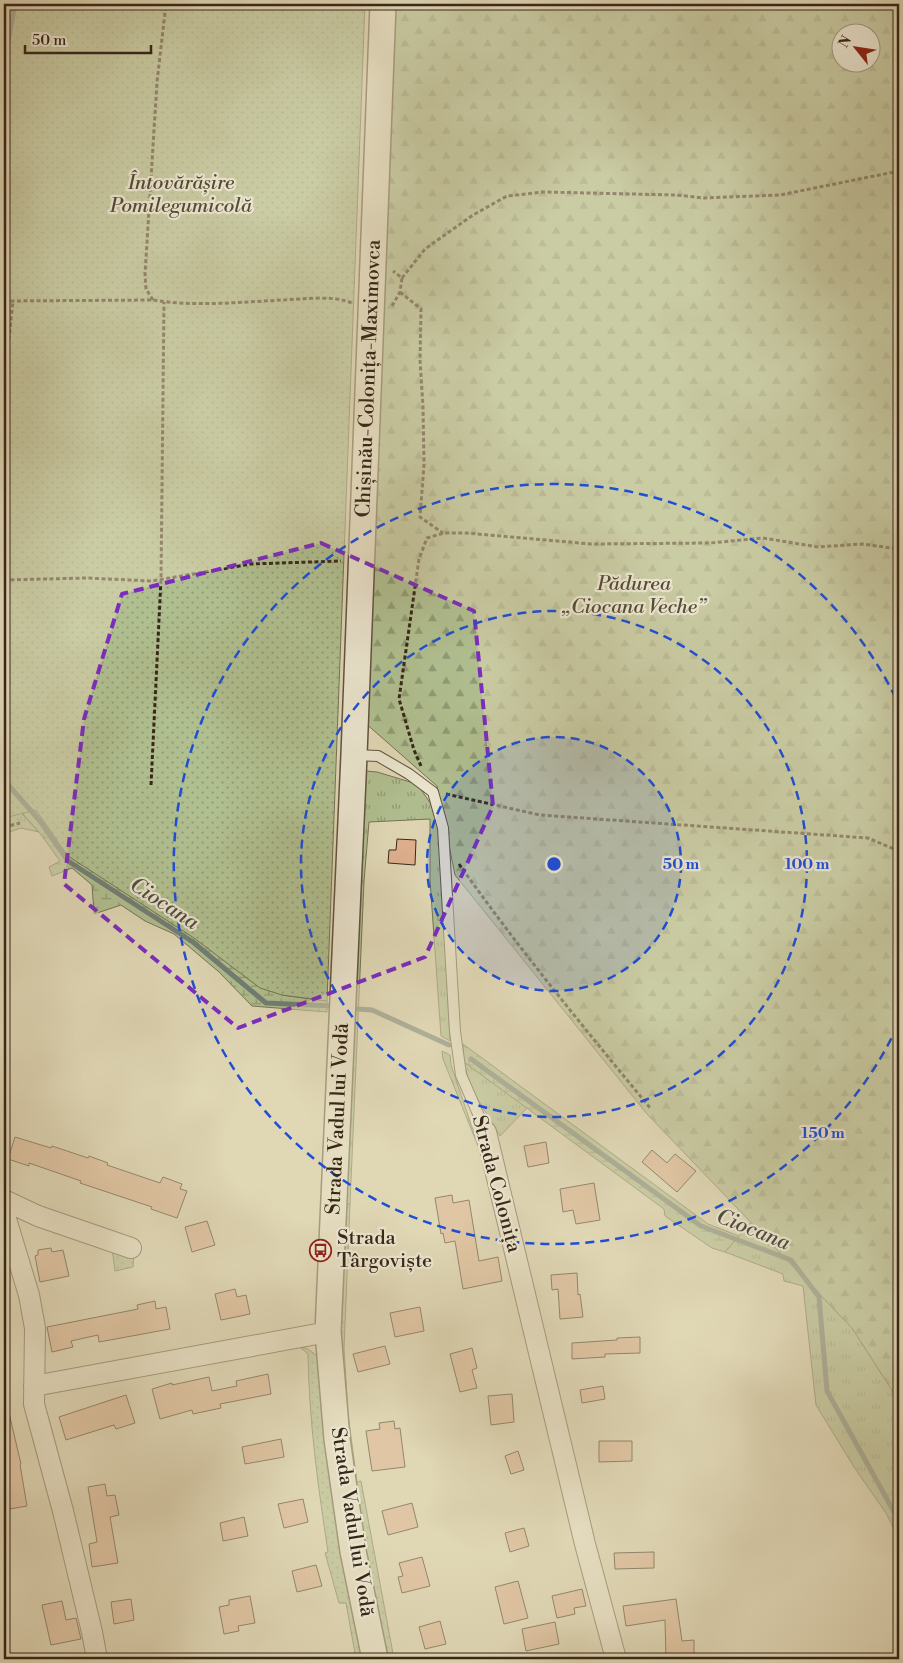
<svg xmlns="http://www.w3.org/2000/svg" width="903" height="1663" viewBox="0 0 903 1663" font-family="'Libre Bodoni',serif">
  <defs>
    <pattern id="grass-tufts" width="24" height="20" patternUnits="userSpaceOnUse" patternTransform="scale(1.25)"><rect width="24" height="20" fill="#b0bf90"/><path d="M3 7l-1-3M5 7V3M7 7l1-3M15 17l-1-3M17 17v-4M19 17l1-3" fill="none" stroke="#909b75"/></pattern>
    <pattern id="forest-firs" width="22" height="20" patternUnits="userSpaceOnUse" patternTransform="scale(1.25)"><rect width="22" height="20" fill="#b0bf90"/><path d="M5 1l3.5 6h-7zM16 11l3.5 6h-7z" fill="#909b75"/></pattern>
    <pattern id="wetland-marsh" width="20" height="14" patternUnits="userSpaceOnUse" patternTransform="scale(1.25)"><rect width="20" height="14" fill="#b0bf90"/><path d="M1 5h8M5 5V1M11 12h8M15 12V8" fill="none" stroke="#909b75"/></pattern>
    <pattern id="park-dots" width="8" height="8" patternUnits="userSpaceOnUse" patternTransform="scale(1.25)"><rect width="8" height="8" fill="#b0bf90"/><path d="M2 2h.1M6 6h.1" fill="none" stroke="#909b75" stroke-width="1.8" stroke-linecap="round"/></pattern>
  </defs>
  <rect width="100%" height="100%" fill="#e0d7b5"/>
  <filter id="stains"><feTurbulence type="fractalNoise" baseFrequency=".004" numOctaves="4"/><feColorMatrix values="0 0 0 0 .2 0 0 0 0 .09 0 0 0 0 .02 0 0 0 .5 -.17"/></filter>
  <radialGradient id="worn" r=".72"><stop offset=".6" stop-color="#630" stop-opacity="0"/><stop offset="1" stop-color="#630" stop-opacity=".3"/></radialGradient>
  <path fill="url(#grass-tufts)" stroke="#747354" d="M366,771L377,772L417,784L431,804L439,830L450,1041L441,1036L430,880V819L369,822L364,881L350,1204L343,1205L360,775Z
    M4,795L39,832L21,828L4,834Z
    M442,1051L450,1055L451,1065L480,1151L443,1059Z
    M464,1062L527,1108L500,1136L471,1088Z
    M751,1222L852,1328L899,1401V1539L886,1513L854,1467L816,1405L803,1286L784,1281L783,1274L725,1252Z"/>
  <path fill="url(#forest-firs)" stroke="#747354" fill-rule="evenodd" d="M392,4H899V1401L852,1328L647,1114L455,875L437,786L363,721ZM840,32H870V62H840Z"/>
  <path fill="url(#wetland-marsh)" stroke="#747354" d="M4,763L282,995L327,1001V1012L252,1006L219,972L174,934L145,921L121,905L94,914L92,885L72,868L52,876L49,867L60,861L39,832L23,814Z
    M463,1044L708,1224L739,1236L725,1252L712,1248L665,1216L664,1209L464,1062Z"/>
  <path fill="url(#park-dots)" stroke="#747354" d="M4,4H365L327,1001L282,995L260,988L194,938L68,856L36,810L4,818Z
    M350,1204L344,1348L348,1414L357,1482L361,1481L394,1659H383L357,1521L339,1343L343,1205Z
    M112,1248L134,1254L133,1267L115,1271Z
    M301,1348H306L315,1354L325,1365L331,1488L353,1600L366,1659H356L346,1603H339L325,1553L328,1552C318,1486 309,1421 308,1354Z"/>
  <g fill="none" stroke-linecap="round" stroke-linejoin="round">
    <path stroke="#707e76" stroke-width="5" d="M4,62L15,4
      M4,780L40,821L68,861L193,942L266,1003L333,1006
      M358,1009L372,1010L449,1045
      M471,1059L701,1226L791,1260L819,1297L827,1391L899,1521"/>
  </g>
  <path fill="#e1b190" stroke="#372718" d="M397,839L416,840L415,865L388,863L389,850H396Z
    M15,1137L51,1148L52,1146L88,1158L89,1156L108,1163L107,1165L160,1183L163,1177L182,1184L180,1189L187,1191L177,1218L151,1209L152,1207L80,1183L81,1181L29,1163V1166L8,1159Z
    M546,1142L549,1163L528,1167L524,1146Z
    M652,1150L667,1163L675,1154L696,1171L677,1192L642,1162Z
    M594,1183L600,1220L576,1224L573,1210L563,1212L560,1189Z
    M452,1195L453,1203L469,1200L479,1261L498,1257L502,1281L463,1289L455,1241L445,1243L443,1233L441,1234L435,1198Z
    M207,1221L215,1245L192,1252L185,1227Z
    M51,1248L52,1252L63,1250L69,1276L40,1282L35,1256L38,1255V1250Z
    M577,1273L578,1295L580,1294L583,1317L560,1319L558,1289L552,1290L551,1275Z
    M235,1289L237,1297L246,1295L250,1314L221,1320L215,1294Z
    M155,1301L156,1309L166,1307L170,1329L99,1342L98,1335L71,1341L73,1347L52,1352L47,1327L138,1309L137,1305Z
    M420,1307L424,1331L395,1337L390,1313Z
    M640,1337V1353L605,1354V1357L572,1359V1343L617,1340V1338Z
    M385,1346L390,1364L358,1372L353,1354Z
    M472,1348L477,1368L472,1370L477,1388L460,1392L450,1354Z
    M268,1374L271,1394L220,1404L221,1408L193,1414L192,1410L160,1419L152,1389L172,1383V1385L209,1377L212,1391L237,1386L236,1381Z
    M603,1386L605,1399L582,1403L580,1390Z
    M512,1394L514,1422L491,1425L488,1396Z
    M126,1395L135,1423L116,1429L114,1425L66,1440L59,1417Z
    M9,1413L21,1464L20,1465L27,1506L4,1510V1414Z
    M394,1421L395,1429L400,1428L405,1467L372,1471L366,1431L380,1429L379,1423Z
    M281,1439L284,1457L245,1464L242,1447Z
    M599,1441H632V1461L599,1462Z
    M518,1451L524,1470L511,1474L505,1456Z
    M105,1484L107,1496L115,1495L119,1515L110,1517L118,1563L92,1567L89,1544L97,1542L88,1487Z
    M303,1499L308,1522L284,1528L278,1504Z
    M412,1503L418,1527L388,1535L382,1511Z
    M244,1517L248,1536L223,1541L220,1523Z
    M524,1528L529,1546L510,1552L505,1533Z
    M654,1552V1568L615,1569L614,1553Z
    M422,1557L430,1586L402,1593L398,1577L403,1576L399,1563Z
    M316,1565L322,1586L297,1592L292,1571Z
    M518,1581L528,1618L504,1624L495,1587Z
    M582,1589L586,1606L574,1608L575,1614L557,1618L552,1596Z
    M250,1596L255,1623L238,1626L239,1631L224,1634L219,1607L229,1605V1600Z
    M131,1599L134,1620L114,1624L111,1602Z
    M676,1599L682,1641L694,1640V1658L666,1659L665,1620L626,1626L623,1606Z
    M62,1601L66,1620L76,1618L81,1639L51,1645L42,1605Z
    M440,1621L446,1644L425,1649L419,1627Z
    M555,1622L559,1644L526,1651L522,1629Z"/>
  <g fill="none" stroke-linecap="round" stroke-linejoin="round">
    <defs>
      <path id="service" d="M354,755L378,756L409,774L433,792L443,828L455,1031L461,1075L486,1132"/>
      <path id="minor" d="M486,1132L585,1544L616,1659
        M4,1200L38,1216L131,1248
        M5,1201L6,1219L29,1295L35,1328L34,1404L63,1511L92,1632L97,1659
        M34,1386L328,1332"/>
      <g id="tertiary">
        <path id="s1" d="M375,1659L353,1551L337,1439L328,1332L354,755L383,4"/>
      </g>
    </defs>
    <use href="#service" stroke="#61533f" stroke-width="12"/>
    <use href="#minor" stroke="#61533f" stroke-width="22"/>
    <use href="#tertiary" stroke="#61533f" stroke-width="28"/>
    <path stroke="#372718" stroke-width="3" stroke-dasharray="4 2.5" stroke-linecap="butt" d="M402,278L425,249L473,215L507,196L544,192L676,195L704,198L780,195L899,171
      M400,292L421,309L420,360L423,407L424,465L420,517L443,533
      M153,300L146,289L145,274L157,82L166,4
      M4,301L153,300C195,307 240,302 283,300C303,299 334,295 352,303
      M392,306L400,292L402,278L393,271
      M4,385L13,301
      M4,580L86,578L152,581L251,564L341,561
      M421,766L414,750L399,699L419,559L427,538L444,533H466L591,544L710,543L763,538L818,547L862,544L899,549
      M151,785L161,579L164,302
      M446,794L540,815L868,838L899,851
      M4,827L20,823
      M459,864C519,949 585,1029 651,1109"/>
    <use href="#service" stroke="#ebe5cf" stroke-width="10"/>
    <use href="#minor" stroke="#ebe5cf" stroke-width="20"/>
    <use href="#tertiary" stroke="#ebe5cf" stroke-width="25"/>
  </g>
  <path d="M0 0H903V1663H0ZM321,543L474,611L493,806L425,957L238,1028L64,884L84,719L122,594Z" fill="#e0d7b5" fill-opacity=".55" fill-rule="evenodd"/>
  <path fill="none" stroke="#7b2cbf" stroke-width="4" stroke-dasharray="10 6" stroke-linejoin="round" d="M321,543L474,611L493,806L425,957L238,1028L64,884L84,719L122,594Z"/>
  <circle cx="554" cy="864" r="127" fill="#1d4ed8" fill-opacity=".12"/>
  <g fill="none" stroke="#1d4ed8" stroke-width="2.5" stroke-dasharray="9 6">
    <circle cx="554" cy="864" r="127"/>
    <circle cx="554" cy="864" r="253"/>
    <path d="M898 1025A380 380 0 1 1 898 703"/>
  </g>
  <defs>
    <symbol id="bus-ring" viewBox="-11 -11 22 22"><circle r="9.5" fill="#ebe5cf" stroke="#8f2418" stroke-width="1.5"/><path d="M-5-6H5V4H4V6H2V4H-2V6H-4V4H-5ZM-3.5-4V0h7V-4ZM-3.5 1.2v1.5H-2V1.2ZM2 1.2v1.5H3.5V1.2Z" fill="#8f2418"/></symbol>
  </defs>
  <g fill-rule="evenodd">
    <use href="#bus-ring" x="308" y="1238" width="25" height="25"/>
  </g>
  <g text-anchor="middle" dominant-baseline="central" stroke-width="4.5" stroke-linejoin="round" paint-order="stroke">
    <g font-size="20" font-style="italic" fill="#554d36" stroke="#ebe5cf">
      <text x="181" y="183">Întovărășire<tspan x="181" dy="23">Pomilegumicolă</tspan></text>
      <text x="634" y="584">Pădurea<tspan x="634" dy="23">„Ciocana Veche”</tspan></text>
    </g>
    <g font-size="20" fill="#372718" stroke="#ebe5cf">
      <text stroke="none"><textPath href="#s1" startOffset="1285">Chișinău-Colonița-Maximovca</textPath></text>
      <text stroke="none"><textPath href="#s1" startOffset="544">Strada Vadul lui Vodă</textPath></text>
      <text transform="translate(496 1184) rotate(75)">Strada Colonița</text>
      <text transform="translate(352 1522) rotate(81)">Strada Vadul lui Vodă</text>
    </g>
    <g font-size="20" fill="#372718" stroke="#ebe5cf" text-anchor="start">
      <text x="337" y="1238">Strada<tspan x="337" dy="23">Târgoviște</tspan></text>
    </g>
    <g font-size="21" font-style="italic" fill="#4f4b3f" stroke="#ebe5cf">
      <text transform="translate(164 904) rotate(33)">Ciocana</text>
      <text transform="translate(753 1230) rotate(22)">Ciocana</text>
    </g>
  </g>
  <circle cx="554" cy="864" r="8" fill="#1d4ed8" stroke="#ebe5cf" stroke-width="2.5"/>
  <g font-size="15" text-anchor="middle" font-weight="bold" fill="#1d4ed8" stroke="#ebe5cf" stroke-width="4.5" stroke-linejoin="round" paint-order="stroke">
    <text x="681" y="869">50 m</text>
    <text x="807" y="869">100 m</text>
    <text x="823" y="1138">150 m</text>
  </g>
  <rect width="903" height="1663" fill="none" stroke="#e0d7b5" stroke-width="20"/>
  <rect x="5" y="5" width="893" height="1653" fill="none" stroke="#372718" stroke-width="2.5"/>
  <rect x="10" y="10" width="883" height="1643" fill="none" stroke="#372718"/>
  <g transform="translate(856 48) rotate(300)"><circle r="24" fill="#ebe5cf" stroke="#a39986"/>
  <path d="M0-4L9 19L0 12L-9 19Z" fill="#8f2418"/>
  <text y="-8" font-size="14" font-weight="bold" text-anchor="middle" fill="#372718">N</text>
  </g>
  <path d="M25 45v8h126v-8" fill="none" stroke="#372718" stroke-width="2.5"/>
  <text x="32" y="45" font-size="15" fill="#372718" stroke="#ebe5cf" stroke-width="4" paint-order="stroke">50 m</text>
  <rect width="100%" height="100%" filter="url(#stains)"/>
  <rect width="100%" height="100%" fill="url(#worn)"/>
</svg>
